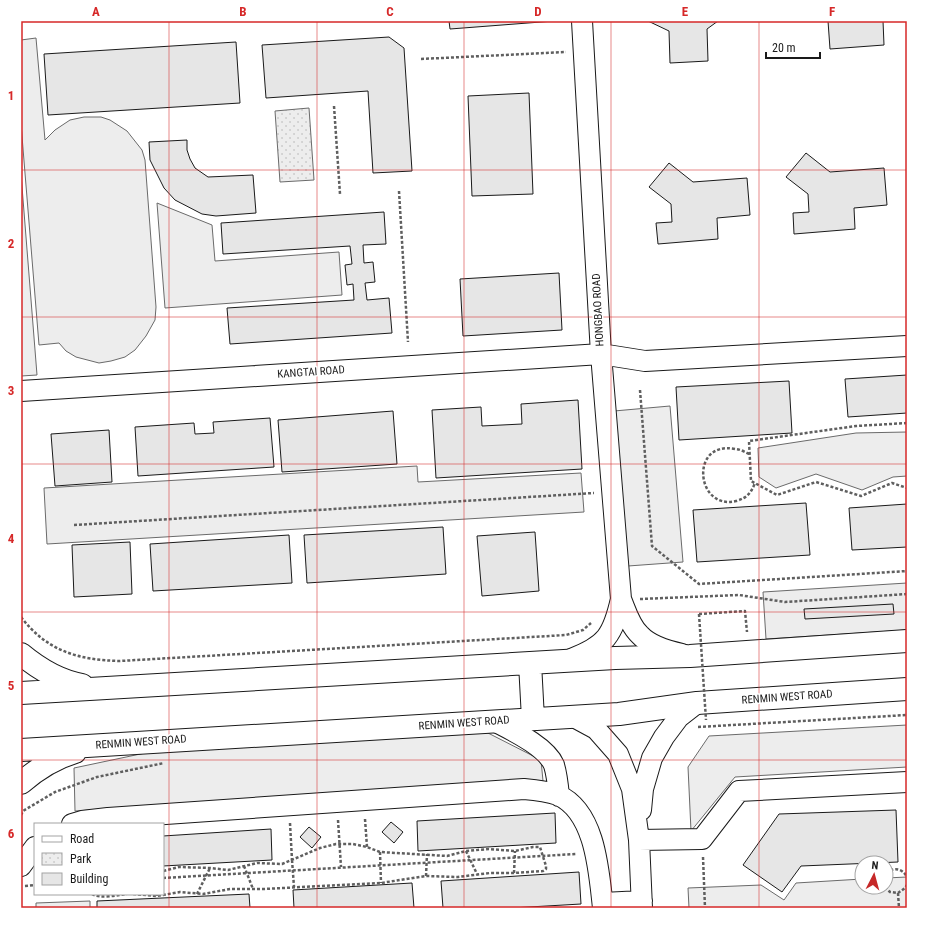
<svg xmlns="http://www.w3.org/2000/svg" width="928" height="929" viewBox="0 0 928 929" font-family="'Roboto Condensed',sans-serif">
  <defs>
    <pattern id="park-dots" width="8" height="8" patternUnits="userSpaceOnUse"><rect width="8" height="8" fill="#ededed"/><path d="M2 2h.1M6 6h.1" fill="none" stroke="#cbcbcb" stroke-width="1.8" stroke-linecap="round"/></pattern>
  </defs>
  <rect width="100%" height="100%" fill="#fff"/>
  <path fill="#ededed" stroke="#6a6a6a" d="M36,38L45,140L55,130L70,120L84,117H101L110,120L127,131L142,150L145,160L156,307L155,320L146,336L135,350L125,357L111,361L99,363L76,357L66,351L59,343L39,345L21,124V40Z
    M21,174L37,375L21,376Z
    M157,203L212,225L215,261L339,252L342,295L165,308Z
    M670,406L683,562L628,566L614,411Z
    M907,432V476L893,477L862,490L816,474L776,488L759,477L758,448L856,433Z
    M417,466L418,482L581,473L584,512L47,544L44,488Z
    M907,583V630L766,639L763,592Z
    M907,725V767L735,777L691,831L688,767L709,736Z
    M457,732L488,733L541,760L543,781L75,811L74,768L164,749Z
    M907,877V908H689L688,888L761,885L784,900L796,883L862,879V887H886V878Z
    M90,901V908H36V903Z"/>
  <path fill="url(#park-dots)" stroke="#6a6a6a" d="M309,108L314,180L280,182L275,111Z"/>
  <path fill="#e6e6e6" stroke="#1a1a1a" d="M449,21H554L450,29Z
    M648,21H718L707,29L708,61L670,63L669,31Z
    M828,21H883L884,45L830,49Z
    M389,37L404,48L412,171L373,173L368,91L266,98L262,45Z
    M236,42L240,103L48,115L44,54Z
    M529,93L533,194L472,196L468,96Z
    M187,140V150L190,159L195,168L208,177L253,175L256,213L216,216L202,214L175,200L164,188L150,160L149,142Z
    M806,153L830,172L884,168L887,205L854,208L855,229L794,234L793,213L809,212L808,194L786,177Z
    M669,163L693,182L747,178L750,215L717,218L718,239L658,244L656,223L672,222L671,204L649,187Z
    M384,212L386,244L363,245L364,263L373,262L375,282L365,283L367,300L389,298L392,333L230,344L227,308L354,300L353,284L347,285L345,265L352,264L350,246L223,254L221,223Z
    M559,273L562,330L463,336L460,279Z
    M907,375V413L848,417L845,379Z
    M789,381L792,433L679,440L676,387Z
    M578,400L582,469L436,478L432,410L481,407L482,426L522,424L521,404Z
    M393,411L397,464L282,472L278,420Z
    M270,418L274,467L138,476L135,427L194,423L195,434L214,433L213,422Z
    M109,430L112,482L55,486L51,434Z
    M806,503L810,555L697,562L693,510Z
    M907,504V547L852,550L849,508Z
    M443,527L446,574L307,583L304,535Z
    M535,532L539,591L482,596L477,536Z
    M289,535L292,583L153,591L150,544Z
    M130,542L132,594L74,597L72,545Z
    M893,604L894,614L805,619L804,609Z
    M896,810L898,862L801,866L782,892L743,865L779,814Z
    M555,813L556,843L418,851L417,821Z
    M391,822L403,832L394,843L382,832Z
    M309,827L321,837L312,848L300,837Z
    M271,829L272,860L163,866V836Z
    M579,872L581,904L512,908H443L441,881Z
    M412,883L414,908H294L293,890Z
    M249,894L250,908H97V901Z"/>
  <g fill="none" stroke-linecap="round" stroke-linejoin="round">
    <defs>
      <path id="minor" d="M21,391L601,354L645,361L907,346
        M621,599C626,611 630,626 640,635C650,646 668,651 682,654
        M571,659C606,646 613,635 621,599L601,354L582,21
        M572,716L596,729L618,754L632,789L639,840L642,908
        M494,721C511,730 546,746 554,765C557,775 558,785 559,796
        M641,810L643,789L652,758L664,737L679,717L697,703
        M72,824L82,821L108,818L524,789C536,790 547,791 558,795C596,812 599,873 603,908
        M639,840L702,839L739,791L907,782
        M21,866L35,847
        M603,903L642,901"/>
      <path id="major" d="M21,654C39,669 59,681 82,685
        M530,663L533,719
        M21,693L615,658L690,656L907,641
        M21,750L619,714L697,703L907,689
        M21,783C37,769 55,758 75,752"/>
    </defs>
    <use href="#minor" stroke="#1a1a1a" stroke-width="22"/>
    <use href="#major" stroke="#1a1a1a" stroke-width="24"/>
    <path stroke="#5f5f5f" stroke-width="2.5" stroke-dasharray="3 2" stroke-linecap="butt" d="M421,59L566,52
      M334,106L340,194
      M399,191L408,342
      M640,390L652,546L699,584L907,571
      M907,423L856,426L749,441L751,481L777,495L816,482L861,496L892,483L907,488
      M749,454C745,452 740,449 735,449C689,440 696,511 736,501C747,498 751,493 755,483
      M74,525L594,493
      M640,599L739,595L785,602L907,594
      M699,614L745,611L747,632
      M21,617C47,651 78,660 120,661L566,635L583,630L591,623
      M698,727L907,715
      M21,815L23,811L55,792L97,777L164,763
      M365,819L367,847
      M338,820L341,867
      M290,823L292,860
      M703,857L705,908
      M886,873C894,867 902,868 907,877
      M163,878L576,854
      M25,886L35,885
      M885,887L890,892L898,893L905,888L907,885
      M898,893L899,908
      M92,894C99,899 118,895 127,894
      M157,894V896"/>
    <use href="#minor" stroke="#fff" stroke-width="20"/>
    <use href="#major" stroke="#fff" stroke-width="22"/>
    <path stroke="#5f5f5f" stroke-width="2.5" stroke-dasharray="3 2" stroke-linecap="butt" d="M699,614L706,720
      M466,851L477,874
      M380,852L381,883
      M292,860L294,887
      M244,866L253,889
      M514,873L515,851
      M426,876L427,854
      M133,894L157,896L180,892L203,894L230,889H263L381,883L426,876L458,877L490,873H514L543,871L546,869V866L540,847H533L515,851L489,849L466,851L447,856L380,852L367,847L353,844H336L320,848L282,864L257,863L228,870L210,868L179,867L163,871
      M197,894L210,868"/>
  </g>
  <path fill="none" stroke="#d62828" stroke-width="1" stroke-opacity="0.55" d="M169,21V908M317,21V908M464,21V908M611,21V908M759,21V908M21,170H907M21,317H907M21,464H907M21,612H907M21,760H907"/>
  <g text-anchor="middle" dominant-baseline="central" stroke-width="3" stroke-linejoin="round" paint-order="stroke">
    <g font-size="11" fill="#1a1a1a" stroke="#fff">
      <text transform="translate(598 310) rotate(-93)">HONGBAO ROAD</text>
      <text transform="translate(311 372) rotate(-4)">KANGTAI ROAD</text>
      <text transform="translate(787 697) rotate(-4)">RENMIN WEST ROAD</text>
      <text transform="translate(464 723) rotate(-4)">RENMIN WEST ROAD</text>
      <text transform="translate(141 742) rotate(-4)">RENMIN WEST ROAD</text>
    </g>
  </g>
  <rect width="928" height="929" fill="none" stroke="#ffffff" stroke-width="44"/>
  <rect x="34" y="823" width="130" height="72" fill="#ffffff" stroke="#a3a3a3"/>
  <rect x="42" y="836" width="20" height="6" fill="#ffffff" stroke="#a3a3a3"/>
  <text x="70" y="843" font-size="12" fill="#1a1a1a">Road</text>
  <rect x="42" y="853" width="20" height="12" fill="url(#park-dots)" stroke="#a3a3a3"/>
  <text x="70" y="863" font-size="12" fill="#1a1a1a">Park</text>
  <rect x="42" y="873" width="20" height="12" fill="#e6e6e6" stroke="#a3a3a3"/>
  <text x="70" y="883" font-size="12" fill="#1a1a1a">Building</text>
  <g transform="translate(874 875) rotate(6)"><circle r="19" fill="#ffffff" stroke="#a3a3a3"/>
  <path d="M0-3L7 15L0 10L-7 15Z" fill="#c62828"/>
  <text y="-6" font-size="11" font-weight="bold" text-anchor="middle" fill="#1a1a1a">N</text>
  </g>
  <path d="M766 52v6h54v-6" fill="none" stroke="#1a1a1a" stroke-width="2"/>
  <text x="772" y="52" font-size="12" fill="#1a1a1a" stroke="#ffffff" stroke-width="3" paint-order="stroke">20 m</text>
  <rect x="22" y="22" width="884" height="885" fill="none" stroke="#d62828" stroke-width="1.5"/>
  <g font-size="13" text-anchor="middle" font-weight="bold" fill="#d62828">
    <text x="96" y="16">A</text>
    <text x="243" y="16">B</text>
    <text x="390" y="16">C</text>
    <text x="538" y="16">D</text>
    <text x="685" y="16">E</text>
    <text x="832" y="16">F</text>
    <text x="11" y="100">1</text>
    <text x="11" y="248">2</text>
    <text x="11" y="395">3</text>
    <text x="11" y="543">4</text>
    <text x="11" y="690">5</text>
    <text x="11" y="838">6</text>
  </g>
</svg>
